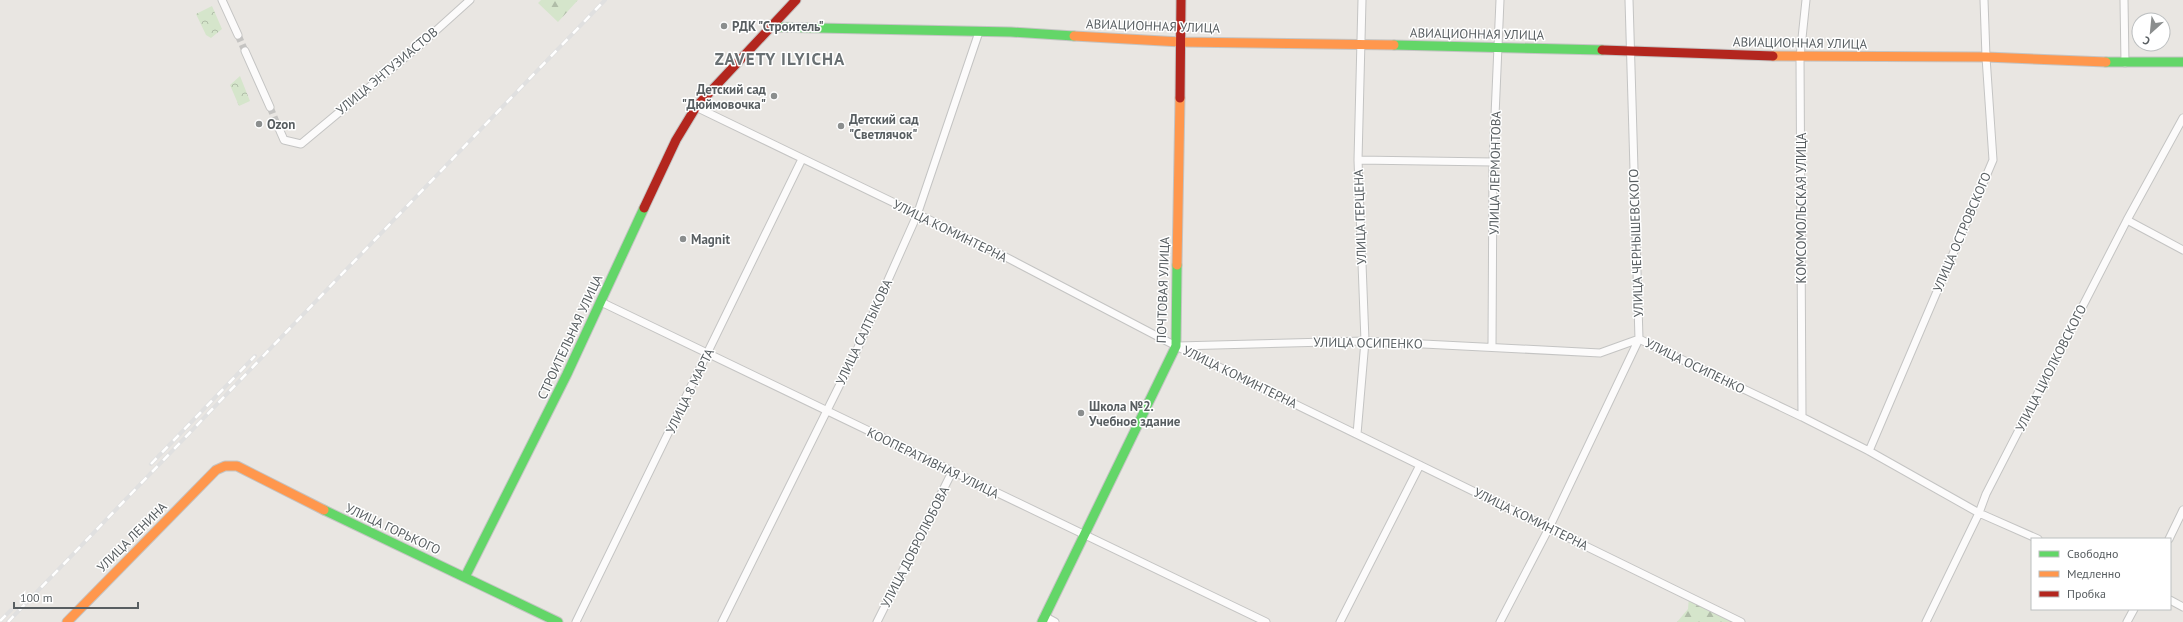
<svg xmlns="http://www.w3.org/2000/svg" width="2183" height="622" viewBox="0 0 2183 622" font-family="'PT Sans',sans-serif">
  <defs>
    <pattern id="forest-firs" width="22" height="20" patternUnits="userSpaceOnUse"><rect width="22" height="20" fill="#d5e5cb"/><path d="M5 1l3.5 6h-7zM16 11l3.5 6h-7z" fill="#b0bda8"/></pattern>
    <pattern id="park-crowns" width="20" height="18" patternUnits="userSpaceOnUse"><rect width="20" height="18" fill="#d5e5cb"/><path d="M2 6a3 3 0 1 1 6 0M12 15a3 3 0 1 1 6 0" fill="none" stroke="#b0bda8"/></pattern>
  </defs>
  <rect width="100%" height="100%" fill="#e9e6e2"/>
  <path fill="url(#forest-firs)" d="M541,0H578L558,22L538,3Z
    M1689,597L1735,622H1677L1688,609Z"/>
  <path fill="url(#park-crowns)" d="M212,6L222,29L211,38L206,35L196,14Z
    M240,76L250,101L239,106L230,85Z"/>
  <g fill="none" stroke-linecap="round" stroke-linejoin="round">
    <path stroke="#c5c4c2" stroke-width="7" stroke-dasharray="7 3.5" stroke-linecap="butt" d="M238,35L245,51
      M270,107L277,124"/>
    <defs>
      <path id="street" d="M222,0L238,35
        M2124,0L2125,63
        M245,51L270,107
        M696,107L1000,254L1176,346L1741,622
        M277,124L284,140L301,144L420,45L470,0
        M1358,160L1493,162
        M2127,220L2183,250
        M601,302L1266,622
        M1178,346L1365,341L1600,353L1639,339L1802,417L1869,451L1979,513L2038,539
        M1492,346L1493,162L1500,0
        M1802,417L1800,57L1806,0
        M1357,434L1365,341L1358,160L1362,0
        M1869,451L1993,160L1986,57L1984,0
        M2169,539L2183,510
        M2170,600L2183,607
        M1044,616L1055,622
        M576,622L802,159
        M722,622L856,352L917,215L979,32
        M877,622L952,472
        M1340,622L1420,465
        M1500,622L1549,528L1639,339L1629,0
        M1926,622L1979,513L1986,494L2127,220L2183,118
        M2127,622L2134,609"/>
      <path id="fast" d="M770,27L1011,32L1074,36
        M1394,45L1602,50
        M2106,62H2183
        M324,510L558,622
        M465,577L567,374L644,208
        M1042,622L1176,346L1177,265"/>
      <path id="slow" d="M1074,36L1181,42L1394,45
        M1773,56L1986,57L2106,62
        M1177,265L1180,98
        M67,622L216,470L225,466H237L324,510"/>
      <path id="jam" d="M1602,50L1773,56
        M1180,98L1181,0
        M644,208L676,140L696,107L796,0"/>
    </defs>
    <use href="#street" stroke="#c4c4c3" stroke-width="9"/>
    <use href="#fast" stroke="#c4c4c3" stroke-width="11"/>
    <use href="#slow" stroke="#c4c4c3" stroke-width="11"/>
    <use href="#jam" stroke="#c4c4c3" stroke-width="11"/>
    <use href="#street" stroke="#fcfbfb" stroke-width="7"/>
    <use href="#fast" stroke="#63d668" stroke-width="9"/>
    <use href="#slow" stroke="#ff974d" stroke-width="9"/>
    <use href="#jam" stroke="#b3261e" stroke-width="9"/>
    <defs>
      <path id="rail" d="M151,464L255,356
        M0,621L11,610
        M8,622L605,0"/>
    </defs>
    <use href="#rail" stroke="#e0e0e0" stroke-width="4"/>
    <use href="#rail" stroke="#fff" stroke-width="2.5" stroke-dasharray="8" stroke-linecap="butt"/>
  </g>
  <g fill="#8b8e8e" stroke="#fff" stroke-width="1.5">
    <circle cx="724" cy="26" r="4"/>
    <circle cx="774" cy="96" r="4"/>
    <circle cx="259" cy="124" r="4"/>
    <circle cx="841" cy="126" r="4"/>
    <circle cx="683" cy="239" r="4"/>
    <circle cx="1081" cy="413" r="4"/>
  </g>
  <g text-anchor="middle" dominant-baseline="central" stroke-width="3" stroke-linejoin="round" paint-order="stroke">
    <g font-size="13" font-weight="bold" fill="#585e61" stroke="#fff" text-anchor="start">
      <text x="732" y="26">РДК "Строитель"</text>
      <text x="766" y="89" text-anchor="end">Детский сад<tspan x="766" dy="15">"Дюймовочка"</tspan></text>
      <text x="849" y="119">Детский сад<tspan x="849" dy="15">"Светлячок"</tspan></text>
      <text x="267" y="124">Ozon</text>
      <text x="691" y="239">Magnit</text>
      <text x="1089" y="406">Школа №2.<tspan x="1089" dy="15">Учебное здание</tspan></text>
    </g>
    <g font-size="13" fill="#585e61" stroke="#fff">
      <text transform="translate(1153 26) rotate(2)">АВИАЦИОННАЯ УЛИЦА</text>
      <text transform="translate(1477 34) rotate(1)">АВИАЦИОННАЯ УЛИЦА</text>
      <text transform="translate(1800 43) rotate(1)">АВИАЦИОННАЯ УЛИЦА</text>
      <text transform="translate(387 71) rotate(-40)">УЛИЦА ЭНТУЗИАСТОВ</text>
      <text transform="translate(1495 173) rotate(-89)">УЛИЦА ЛЕРМОНТОВА</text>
      <text transform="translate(1801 208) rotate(-90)">КОМСОМОЛЬСКАЯ УЛИЦА</text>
      <text transform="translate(1360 217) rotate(-92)">УЛИЦА ГЕРЦЕНА</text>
      <text transform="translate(950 231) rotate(26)">УЛИЦА КОМИНТЕРНА</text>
      <text transform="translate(1962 232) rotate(-67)">УЛИЦА ОСТРОВСКОГО</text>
      <text transform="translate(1636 243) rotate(-92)">УЛИЦА ЧЕРНЫШЕВСКОГО</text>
      <text transform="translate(1163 290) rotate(-88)">ПОЧТОВАЯ УЛИЦА</text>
      <text transform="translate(864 332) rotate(-65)">УЛИЦА САЛТЫКОВА</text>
      <text transform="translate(570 337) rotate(-65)">СТРОИТЕЛЬНАЯ УЛИЦА</text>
      <text transform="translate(1368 343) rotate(1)">УЛИЦА ОСИПЕНКО</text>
      <text transform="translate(1695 366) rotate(26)">УЛИЦА ОСИПЕНКО</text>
      <text transform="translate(2051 368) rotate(-63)">УЛИЦА ЦИОЛКОВСКОГО</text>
      <text transform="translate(1240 377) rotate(26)">УЛИЦА КОМИНТЕРНА</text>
      <text transform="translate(690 391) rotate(-64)">УЛИЦА 8 МАРТА</text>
      <text transform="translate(933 463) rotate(26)">КООПЕРАТИВНАЯ УЛИЦА</text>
      <text transform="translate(1531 519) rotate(26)">УЛИЦА КОМИНТЕРНА</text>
      <text transform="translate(393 529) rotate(25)">УЛИЦА ГОРЬКОГО</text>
      <text transform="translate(132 537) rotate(-45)">УЛИЦА ЛЕНИНА</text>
      <text transform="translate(915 547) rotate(-63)">УЛИЦА ДОБРОЛЮБОВА</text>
    </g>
    <g font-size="17" font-weight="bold" letter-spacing="1" fill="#697073" stroke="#fff">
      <text x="780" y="59">ZAVETY ILYICHA</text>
    </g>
  </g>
  <rect x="2031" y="538" width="140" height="72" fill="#ffffff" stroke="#bcbfc0"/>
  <rect x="2039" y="551" width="20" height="6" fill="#63d668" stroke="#bcbfc0"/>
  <text x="2067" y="558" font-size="12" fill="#585e61">Свободно</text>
  <rect x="2039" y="571" width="20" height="6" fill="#ff974d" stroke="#bcbfc0"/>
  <text x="2067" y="578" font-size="12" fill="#585e61">Медленно</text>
  <rect x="2039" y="591" width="20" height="6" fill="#b3261e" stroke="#bcbfc0"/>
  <text x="2067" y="598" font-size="12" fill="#585e61">Пробка</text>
  <g transform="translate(2151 32) rotate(207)"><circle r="19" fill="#ffffff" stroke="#bcbfc0"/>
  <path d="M0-3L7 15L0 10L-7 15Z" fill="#8b8e8e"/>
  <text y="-6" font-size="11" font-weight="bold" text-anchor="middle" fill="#585e61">С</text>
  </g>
  <path d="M14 602v6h124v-6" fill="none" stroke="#585e61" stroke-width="2"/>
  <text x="20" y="602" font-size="12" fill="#585e61" stroke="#ffffff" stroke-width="3" paint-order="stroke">100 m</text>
</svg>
